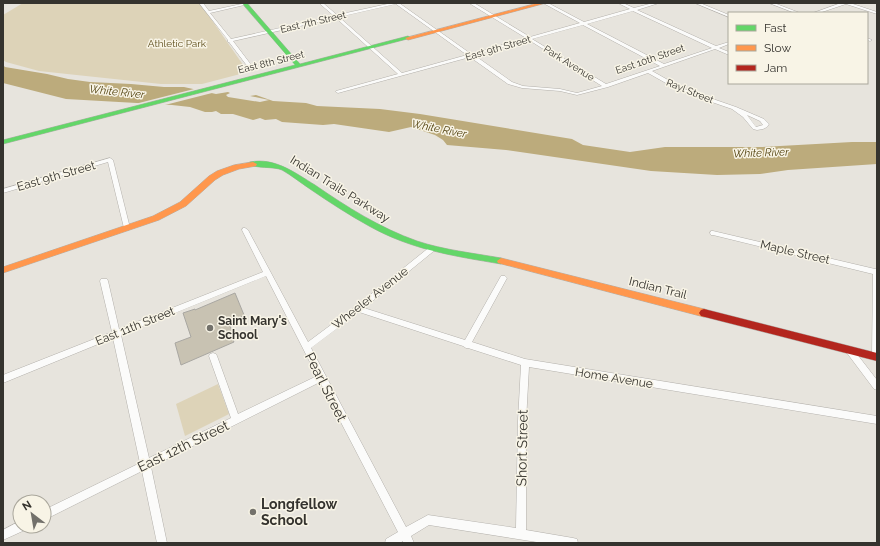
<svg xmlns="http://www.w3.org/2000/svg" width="880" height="546" viewBox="0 0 880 546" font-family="Raleway,sans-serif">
  <rect width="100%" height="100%" fill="#e7e4dd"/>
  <path fill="#ddd3b8" d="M23,3H200L248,72L202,84H161L39,71L6,62L3,60V15Z
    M218,384L229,414L185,436L176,404Z"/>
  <path fill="#bcab7c" d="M3,65L5,67L47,74L68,79L90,82L131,84L164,87H184L216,94L228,92L230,93L226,95L228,97L260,102L269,100L250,96L256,95L273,101L306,103L317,106L380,109L420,114L572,139L583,145L630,152L665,147H762L852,142H877V164L788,170L760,174L717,175L651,171L506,150L447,145L443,140L435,135L411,127L389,132L334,124L323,125L282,122L276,119L265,120L260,118L253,120L233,114H221L216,111L212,112H205L190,107L172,105L66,99L3,83Z"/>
  <path fill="#e7e4dd" d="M198,88L216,92L161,106L131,105Z"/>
  <path fill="#c8c2b2" stroke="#a9a7a2" d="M235,293L244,315L229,324L234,335L231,336L234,342L181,365L175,343L191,337L183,313L195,309V310Z"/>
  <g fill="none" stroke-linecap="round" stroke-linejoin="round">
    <defs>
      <path id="street" d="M199,3H203L209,11L246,3H253L210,13L231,39L334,16L319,3H323L337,15L392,3H399L471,54L526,38L469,3H474L530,37L580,23L543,3H548L584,22L630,9L618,3H623L634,8L653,3H659L637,10L716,46L729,42V44L719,48L729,52V55L715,49L652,71L684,89L736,107L764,119L769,124L767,127L763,129L757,130L753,129L743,117L732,109L680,91L648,73L608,87L577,95L560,91L522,88L508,84L470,57L338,93L336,92V91L398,74L336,18L233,41L255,70L251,71L229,42H228V40ZM396,4L467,55L402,73L339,17ZM633,11L712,48L664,64L587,24ZM583,25L660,66L606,84L532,39ZM529,40L602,86L577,93L560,89L523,86L512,82L474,55ZM747,115L760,121L763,125L756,127Z
        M695,3H700L729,15V17Z
        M769,3H774L800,13H795Z
        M841,3H850L877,12V14L846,4L819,13H813Z
        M867,38L872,40L870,41L867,40Z
        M110,158L113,160L130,228L129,230H125L124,228L108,162L3,193V189Z
        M243,228H245L248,230L308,342L355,307L431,246H433L436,248L435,250L364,308L465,340L501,276H505L507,278L472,342L525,359L877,416V424L529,367L526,421V530L573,538L577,539L578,543H543L429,525L411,536L414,543H403V541L400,543H385L386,539L398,532L320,382L151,467L167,543H157L142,471L44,520V510L140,463L113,338L3,383V375L112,332L100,281L101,279H107L108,281L119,329L263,272L242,230ZM266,276L317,376L238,414L217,356L216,354L213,353L210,354L209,356L231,418L149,458L121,335ZM359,312L463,346L466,348H468L521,365L518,421L516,528L428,515L406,527L311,348Z
        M711,231H713L875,269L877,268V360L873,359L872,357L873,274L713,235H711L710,233Z
        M850,348L853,349L877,380V390L874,389L847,353L846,351L847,349Z
        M20,521V526H26L25,530L3,540V530Z"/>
      <path id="fast" d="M242,3H247L300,64L408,36L411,38L3,144V140L295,65Z
        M250,162C275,157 295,173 315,185C347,207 380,228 417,241C444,250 473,253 501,258L505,261L501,264C454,256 412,250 369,226C349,215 329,202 310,189C301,183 291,175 282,170C273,166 255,169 249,164Z"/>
      <path id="slow" d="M538,3H546L408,40L405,38Z
        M253,162L257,164L256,166L239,169L223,175L215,180L186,206L159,220L3,273V267L153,216L180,202L209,176L217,171L234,165Z
        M501,258L704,309L707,310L709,313L707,316L704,317L498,263L497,261Z"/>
      <path id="jam" d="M704,309L877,353V361L701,316L699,313L701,310Z"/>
    </defs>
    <use href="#street" stroke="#b3b0ab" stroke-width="1"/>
    <use href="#fast" stroke="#b3b0ab" stroke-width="1"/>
    <use href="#slow" stroke="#b3b0ab" stroke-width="1"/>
    <use href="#jam" stroke="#b3b0ab" stroke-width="1"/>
    <use href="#street" fill="#fbfbfa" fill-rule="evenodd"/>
    <use href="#fast" fill="#63d668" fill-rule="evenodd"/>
    <use href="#slow" fill="#ff974d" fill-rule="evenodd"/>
    <use href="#jam" fill="#b3261e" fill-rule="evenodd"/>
  </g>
  <g fill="#73716b" stroke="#f8f4e6" stroke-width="1.5">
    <circle cx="210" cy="328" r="4"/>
    <circle cx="253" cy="512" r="4"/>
  </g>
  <g text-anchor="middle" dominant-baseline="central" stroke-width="3" stroke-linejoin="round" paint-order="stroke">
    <g font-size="10" fill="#35332e" stroke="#f8f4e6">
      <text transform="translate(313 22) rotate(-13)">East 7th Street</text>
      <text transform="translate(498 48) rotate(-16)">East 9th Street</text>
      <text transform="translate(650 59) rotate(-19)">East 10th Street</text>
      <text transform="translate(271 62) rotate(-14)">East 8th Street</text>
      <text transform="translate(569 63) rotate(32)">Park Avenue</text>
      <text transform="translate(690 91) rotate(22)">Rayl Street</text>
    </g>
    <g font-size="10" fill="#5f4f1d" stroke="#f8f4e6">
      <text x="177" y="43">Athletic Park</text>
    </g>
    <g font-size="11" font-style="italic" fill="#4f3f0a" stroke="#f8f4e6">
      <text transform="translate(117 92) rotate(6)">White River</text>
      <text transform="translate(439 129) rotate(11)">White River</text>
      <text transform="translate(761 153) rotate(-2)">White River</text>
    </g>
    <g font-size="12" fill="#35332e" stroke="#f8f4e6">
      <text transform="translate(56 176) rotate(-16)">East 9th Street</text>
      <text transform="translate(340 189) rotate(32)">Indian Trails Parkway</text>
      <text transform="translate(795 252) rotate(13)">Maple Street</text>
      <text transform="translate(658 288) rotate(14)">Indian Trail</text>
      <text transform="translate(370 298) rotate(-38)">Wheeler Avenue</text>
      <text transform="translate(135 326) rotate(-22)">East 11th Street</text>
      <text transform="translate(614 378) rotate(9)">Home Avenue</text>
    </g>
    <g font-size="12" font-weight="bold" fill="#35332e" stroke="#f8f4e6" text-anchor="start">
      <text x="218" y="321">Saint Mary's<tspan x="218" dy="14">School</tspan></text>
    </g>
    <g font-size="14" fill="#35332e" stroke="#f8f4e6">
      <text transform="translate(326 387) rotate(63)">Pearl Street</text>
      <text transform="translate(183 446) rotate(-26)">East 12th Street</text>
      <text transform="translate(522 448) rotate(-89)">Short Street</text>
    </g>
    <g font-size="14" font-weight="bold" fill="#35332e" stroke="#f8f4e6" text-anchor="start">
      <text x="261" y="504">Longfellow<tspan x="261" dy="16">School</tspan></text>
    </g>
  </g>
  <rect width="880" height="546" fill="none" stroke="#35332e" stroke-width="8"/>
  <rect x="728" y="12" width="140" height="72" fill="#f8f4e6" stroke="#aaa79c"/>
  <rect x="736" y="25" width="20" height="6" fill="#63d668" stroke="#aaa79c"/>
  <text x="764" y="32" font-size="12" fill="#35332e">Fast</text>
  <rect x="736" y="45" width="20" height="6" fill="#ff974d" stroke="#aaa79c"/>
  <text x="764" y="52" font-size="12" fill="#35332e">Slow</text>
  <rect x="736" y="65" width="20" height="6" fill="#b3261e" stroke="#aaa79c"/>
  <text x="764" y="72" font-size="12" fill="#35332e">Jam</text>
  <g transform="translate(32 514) rotate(329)"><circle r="19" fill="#f8f4e6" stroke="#aaa79c"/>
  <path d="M0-3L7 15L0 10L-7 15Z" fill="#73716b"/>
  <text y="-6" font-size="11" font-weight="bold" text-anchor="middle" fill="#35332e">N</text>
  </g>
</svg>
